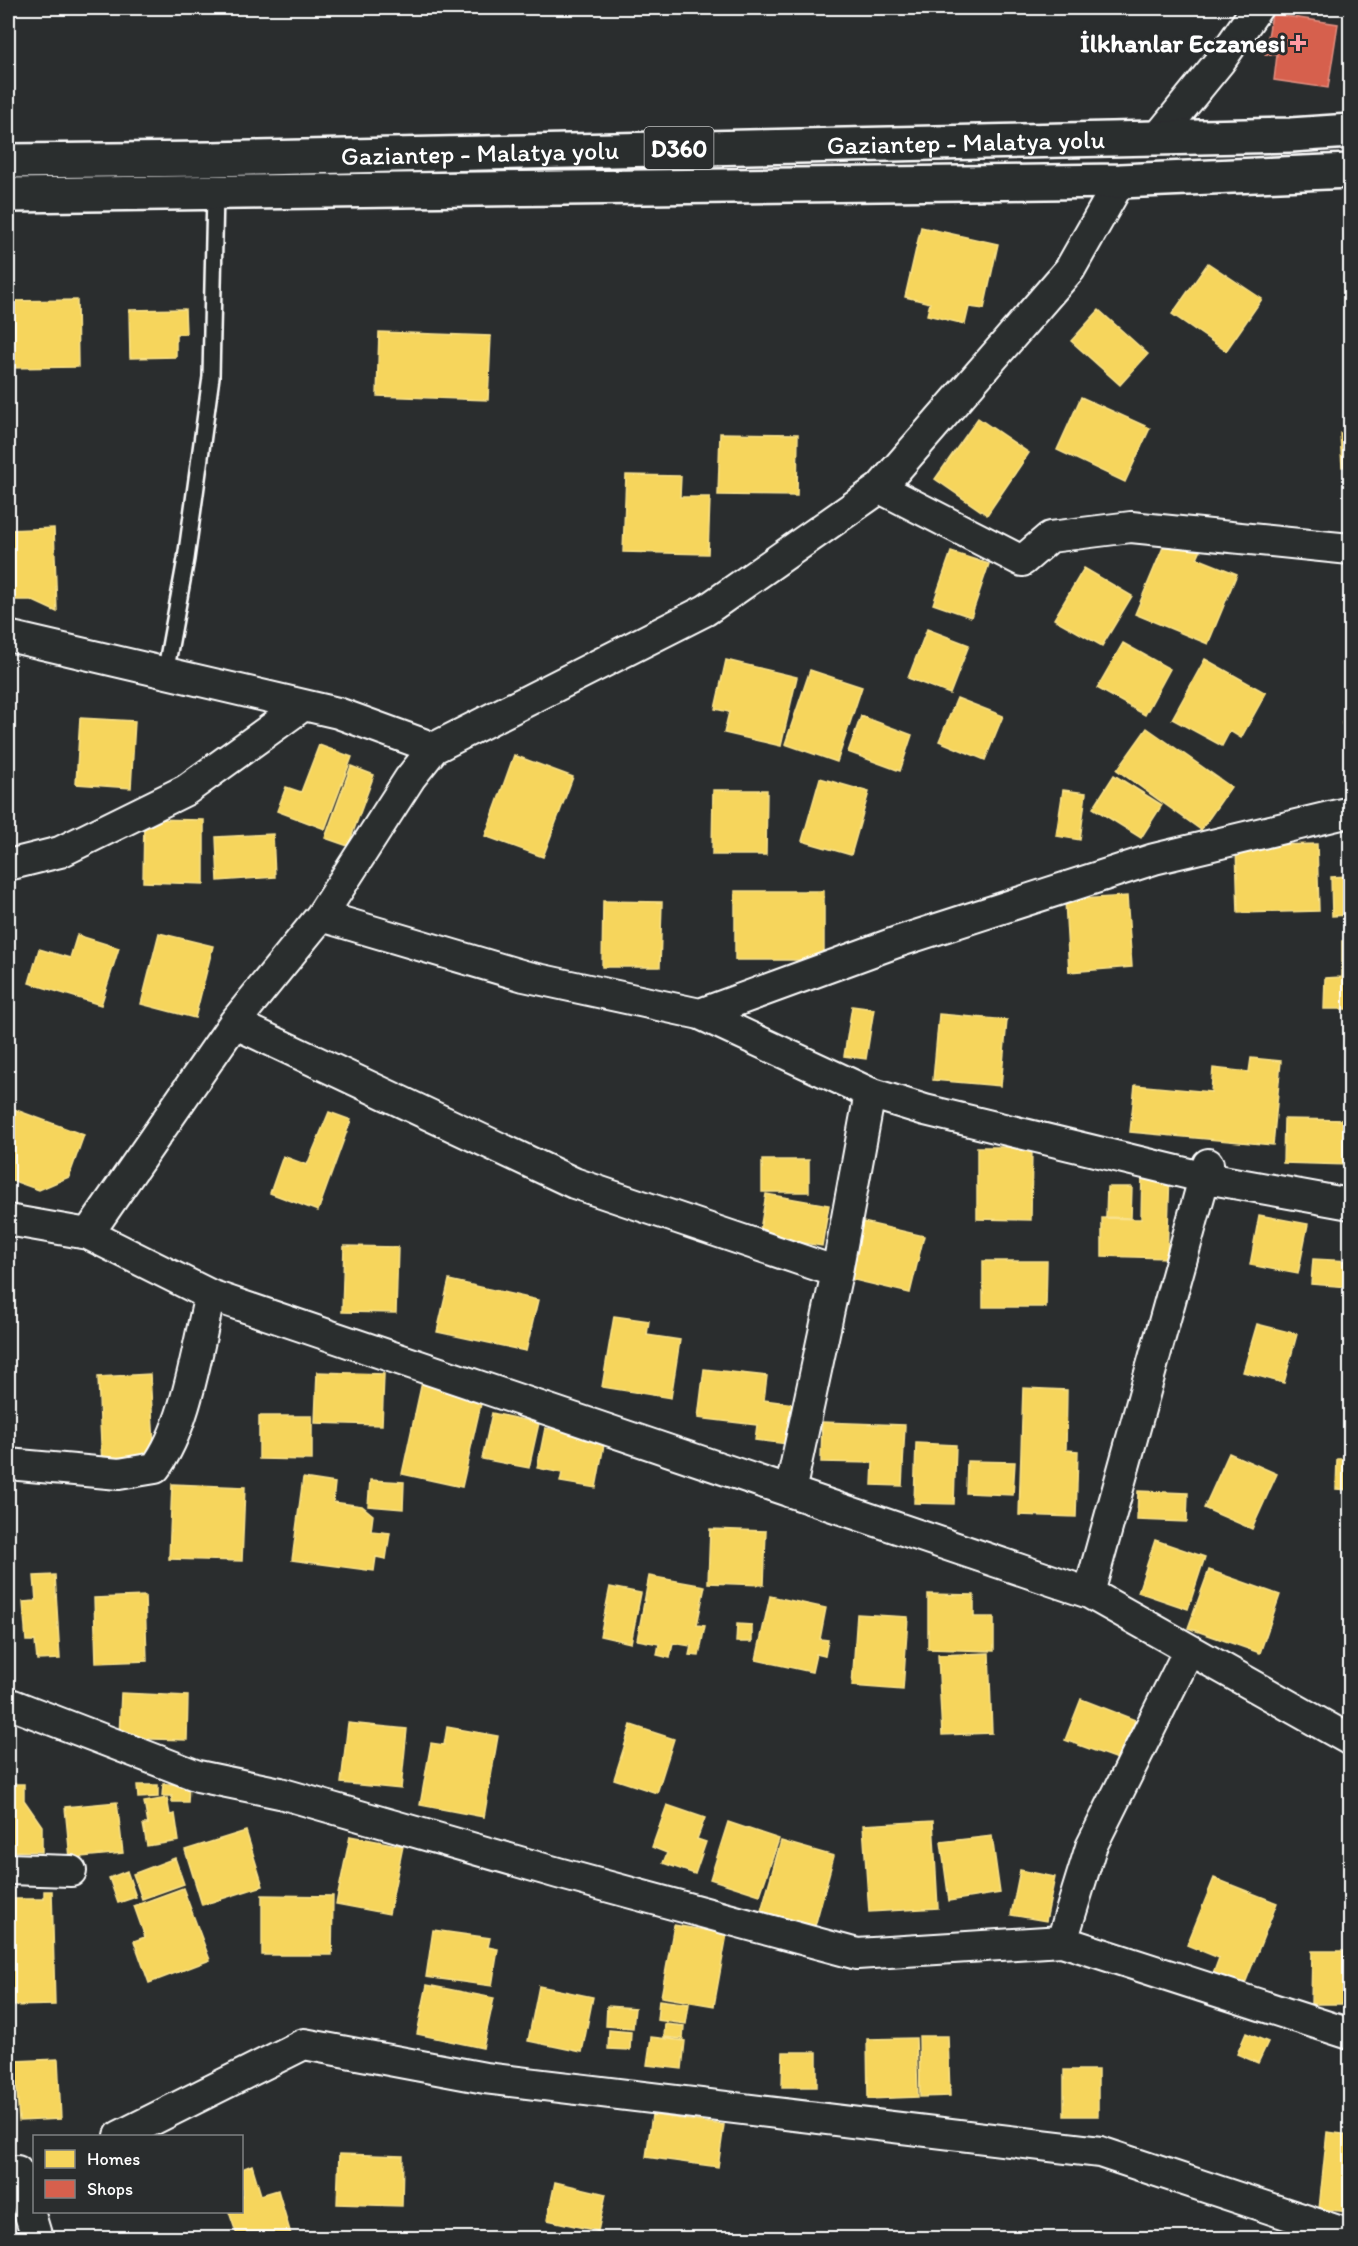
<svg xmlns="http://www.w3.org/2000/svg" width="1358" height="2246" viewBox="0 0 1358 2246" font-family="Itim,sans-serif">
  <rect width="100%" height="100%" fill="#2a2d2e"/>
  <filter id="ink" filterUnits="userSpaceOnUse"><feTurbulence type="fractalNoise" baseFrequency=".0167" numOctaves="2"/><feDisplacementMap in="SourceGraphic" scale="12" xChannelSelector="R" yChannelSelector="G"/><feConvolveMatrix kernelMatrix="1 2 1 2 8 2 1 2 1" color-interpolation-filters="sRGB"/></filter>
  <g filter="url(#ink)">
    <path fill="#f6d55c" stroke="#f9e28d" stroke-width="1.5" d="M921,227L998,244L984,309L969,307L965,324L927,315L930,303L905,297Z
      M1208,263L1262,299L1226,351L1172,314Z
      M77,300L78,367L8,368V301Z
      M185,309L186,334H176V357L130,358L129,310Z
      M1099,310L1148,354L1120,385L1071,341Z
      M379,332L491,336L488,400L377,396Z
      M1081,397L1150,428L1125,482L1057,450Z
      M978,418L1029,453L987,515L935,479Z
      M720,433L798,434L797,496L718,495Z
      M1340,433H1350V466L1342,467Z
      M626,475L681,476L680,497H710L708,554L623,552Z
      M54,528L57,612L31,600H10L8,530Z
      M1169,533L1202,547L1197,558L1237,574L1208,644L1135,614Z
      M951,552L989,564L971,617L933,604Z
      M1084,568L1132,596L1102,646L1054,619Z
      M927,629L969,645L950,694L908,678Z
      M1123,643L1170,669L1145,715L1097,688Z
      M1205,659L1266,693L1241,738L1230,731L1222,746L1172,719Z
      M726,660L797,677L781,746L724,733L729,712L715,709Z
      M810,670L862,687L837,762L785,744Z
      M957,698L1003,716L985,760L939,741Z
      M861,716L912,735L900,771L848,752Z
      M80,718L135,721L131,788L76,784Z
      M1350,721V768L1342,722Z
      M1147,728L1231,787L1201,830L1117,770Z
      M319,745L352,757L325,829L277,811L286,787L301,792Z
      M514,755L573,777L543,857L485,836Z
      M351,766L374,775L348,846L325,838Z
      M1114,775L1162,805L1141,838L1093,808Z
      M820,778L869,792L851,855L802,841Z
      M713,790H767L766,855H712Z
      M1063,790L1086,793L1080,840L1056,836Z
      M144,819L204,820V884L143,882Z
      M273,834L275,877L218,881L216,837Z
      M1349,835H1350V915L1332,916L1331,877L1350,876Z
      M1317,844L1319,911L1238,913L1236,846Z
      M735,891H824V960H735Z
      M1127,896L1132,967L1069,972L1065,900Z
      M603,901L662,902L660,967H602Z
      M159,933L213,946L195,1018L141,1004Z
      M77,935L119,948L101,1005L29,983L39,949L70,958Z
      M1342,941H1350V1009H1324L1325,978L1342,977Z
      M852,1006L874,1009L866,1059L844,1056Z
      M939,1014L1007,1020L1001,1086L933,1080Z
      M1251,1058L1281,1061L1273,1145L1130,1132L1135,1085L1211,1092L1213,1068L1249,1072Z
      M8,1107L84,1135L69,1177L39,1190L8,1179Z
      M329,1112L351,1120L318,1211L270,1193L283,1156L307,1165Z
      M1284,1119L1350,1120V1165L1283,1163Z
      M977,1147H1032L1031,1220L977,1219Z
      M762,1160H809V1192H762Z
      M1142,1171L1170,1172L1167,1258L1102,1256V1218L1141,1219Z
      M1107,1187H1132L1131,1218L1106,1217Z
      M766,1194L829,1205L822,1246L759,1236Z
      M1259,1215L1308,1224L1298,1274L1250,1265Z
      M863,1222L924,1236L910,1293L850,1279Z
      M344,1246L398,1247L396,1313L342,1312Z
      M1313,1259L1350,1261V1287L1311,1284Z
      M983,1261H1047L1046,1307H983Z
      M449,1280L538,1300L526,1351L437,1332Z
      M614,1316L649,1321L647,1335L680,1340L671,1398L602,1387Z
      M1257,1324L1297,1334L1284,1383L1243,1372Z
      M704,1369L767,1376L764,1400L801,1405L796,1445L755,1440L757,1425L698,1418Z
      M317,1372L384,1374L382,1425L315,1423Z
      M150,1374L155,1463L102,1465L98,1377Z
      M422,1382L483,1395L462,1487L402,1474Z
      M1023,1388L1067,1390L1066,1450L1078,1451L1076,1517L1019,1515Z
      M492,1413L539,1423L529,1468L482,1459Z
      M259,1416H312V1460L259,1459Z
      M822,1422L905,1425L902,1486L872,1485L873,1463L821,1462Z
      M545,1428L605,1439L596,1488L560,1482L562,1473L537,1468Z
      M1344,1439H1350V1490L1336,1489L1337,1459H1344Z
      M916,1443L956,1445L954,1504L914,1503Z
      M1229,1453L1277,1474L1252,1529L1204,1508Z
      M967,1461L1015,1462L1013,1495L966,1493Z
      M303,1478L335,1483L333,1502L362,1506L373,1515L371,1531L390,1533L386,1559L376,1557L374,1571L292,1560Z
      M370,1480L404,1482L403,1509L368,1506Z
      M172,1484L245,1487L242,1561L169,1559Z
      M1138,1491L1188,1493L1187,1522L1137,1520Z
      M710,1529L766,1531L764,1585L708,1583Z
      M1155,1540L1205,1557L1188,1609L1138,1592Z
      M1209,1570L1280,1595L1260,1653L1188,1628Z
      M55,1575L60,1659L37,1660L35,1641H26L23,1602L36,1601L34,1576Z
      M649,1576L705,1586L697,1625L705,1626L699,1656L689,1655L691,1646L673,1643L670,1658L657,1655L659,1644L637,1640Z
      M610,1587L641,1593L631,1643L600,1636Z
      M928,1594L974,1595V1617H994V1651L928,1649Z
      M145,1596L147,1661L96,1663L94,1598Z
      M770,1596L826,1608L820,1639L828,1640L825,1656L816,1654L812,1672L756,1660Z
      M857,1614L908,1617L903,1690L852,1686Z
      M737,1624L752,1625V1642H736Z
      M989,1653L992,1733L942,1735L938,1655Z
      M121,1693L188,1696L187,1740L119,1738Z
      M1081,1699L1135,1720L1120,1760L1065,1740Z
      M348,1723L407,1729L401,1789L341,1783Z
      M631,1725L674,1739L657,1793L614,1779Z
      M447,1727L498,1736L484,1817L420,1805L431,1743L444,1745Z
      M9,1784H24V1800L42,1826V1852L8,1851Z
      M163,1784H189L188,1802H172V1796H162Z
      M137,1785H158V1797L138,1798Z
      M167,1798L170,1815L175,1814L179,1841L147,1846L143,1824H148L144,1802Z
      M117,1802L123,1853L70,1858L65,1807Z
      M667,1805L705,1818L697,1839L706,1842L695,1874L663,1863L667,1853L652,1847Z
      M933,1821L938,1908L869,1912L863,1825Z
      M728,1822L779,1839L760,1895L710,1879Z
      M246,1831L263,1886L202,1905L185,1850Z
      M350,1836L403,1846L389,1914L336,1904Z
      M992,1836L1000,1893L949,1901L941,1842Z
      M781,1841L834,1856L815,1926L761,1911Z
      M175,1858L184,1884L142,1899L133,1874Z
      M1020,1870L1055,1877L1046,1921L1011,1915Z
      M127,1871L136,1897L118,1903L109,1878Z
      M1214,1878L1277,1903L1244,1986L1213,1974L1219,1958L1187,1945Z
      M183,1888L210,1960L149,1983L134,1941L145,1937L134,1906Z
      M8,1890H14V1899H44V1891H52L55,2005L8,2006V1956H13L12,1941H8Z
      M262,1895L333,1896L332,1955H262Z
      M674,1925L727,1934L714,2006L661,1997Z
      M433,1930L490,1938L488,1947L498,1949L492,1986L426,1977Z
      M1312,1951H1350V2004H1311Z
      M427,1985L494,1998L483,2048L417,2034Z
      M539,1986L593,1997L582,2052L528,2041Z
      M659,2000L689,2004L686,2024L657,2020Z
      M607,2006L635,2008L633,2028L606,2026Z
      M665,2024L684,2026L683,2039L664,2037Z
      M609,2030L631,2032L630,2050L608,2049Z
      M1246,2033L1268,2042L1258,2063L1237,2054Z
      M919,2036H948L950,2096L920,2097Z
      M651,2037L685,2041L682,2069L647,2065Z
      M916,2038L918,2097L868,2099L867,2039Z
      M783,2052H817V2087H782Z
      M58,2059L61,2119L19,2121L15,2061Z
      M1064,2070H1098V2116H1064Z
      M652,2115L724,2125L718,2167L646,2157Z
      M1327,2132L1350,2135V2212L1319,2209Z
      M339,2154L403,2156L402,2206L337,2204Z
      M252,2165L261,2195L278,2190L292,2238H238L229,2212H242V2169Z
      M555,2182L606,2194L598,2231L547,2220Z"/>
    <path fill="#d6604d" stroke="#e29082" stroke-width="1.5" d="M1272,14L1338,24L1328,88L1274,80L1277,55L1265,54Z"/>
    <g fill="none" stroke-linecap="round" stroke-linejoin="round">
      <defs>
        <path id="service" d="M165,674L186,559L211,377L215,193"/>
        <path id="minor" d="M1159,136L1220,61L1257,8
          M880,488L1022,561L1050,537L1131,527L1350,549
          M8,636L338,713L434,748
          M8,865L60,852L186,790L301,707
          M321,916L524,976L700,1014L870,1093L925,1110L1206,1178L1350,1204
          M700,1014L897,942L1154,859L1350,812
          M234,1023L574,1183L837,1272
          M8,1220L88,1234L210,1295L1089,1593L1350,1740
          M88,1234L234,1023L321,916L410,778L434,748L706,610L880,488L1070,269L1120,181
          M8,1464L119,1474L155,1468C187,1426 197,1348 210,1295
          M790,1492L837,1272L870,1093
          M1089,1593L1208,1164
          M8,1703L198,1776L280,1793L558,1873L857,1954L1062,1941L1350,2034
          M8,1869L71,1871
          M1062,1941L1091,1847L1189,1650
          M120,2136L304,2044L485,2078L1100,2152L1350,2235
          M17,2171L37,2238"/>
        <g id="trunk">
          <path id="s1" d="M8,161L212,159L1291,135L1350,131"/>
          <path d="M8,195L1120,181L1350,171"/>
        </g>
      </defs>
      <use href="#service" stroke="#fff" stroke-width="20"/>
      <use href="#minor" stroke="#fff" stroke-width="34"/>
      <use href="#trunk" stroke="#fff" stroke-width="38"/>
      <use href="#service" stroke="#2a2d2e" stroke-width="15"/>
      <use href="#minor" stroke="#2a2d2e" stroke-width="30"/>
      <use href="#trunk" stroke="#2a2d2e" stroke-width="33"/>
    </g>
  </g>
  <path fill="#ff9aa2" stroke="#2a2d2e" stroke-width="2" d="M1295 34h6v6h6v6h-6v6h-6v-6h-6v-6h6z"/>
  <g text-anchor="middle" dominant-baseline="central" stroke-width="6" stroke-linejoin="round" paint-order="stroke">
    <rect fill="#2a2d2e" stroke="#bfc0c0" stroke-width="1.5" x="644.5" y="127" width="69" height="42" rx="4.5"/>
    <g font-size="24" font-weight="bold" fill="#fff">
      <text x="679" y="148">D360</text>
    </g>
    <g font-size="26" font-weight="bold" fill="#fff" stroke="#2a2d2e" text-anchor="end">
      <text x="1286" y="43">İlkhanlar Eczanesi</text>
    </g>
    <g font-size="26" fill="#fff" stroke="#2a2d2e">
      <text stroke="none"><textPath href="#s1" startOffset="958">Gaziantep - Malatya yolu</textPath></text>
      <text stroke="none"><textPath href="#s1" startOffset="472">Gaziantep - Malatya yolu</textPath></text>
    </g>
  </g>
  <rect width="1358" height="2246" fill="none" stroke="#2a2d2e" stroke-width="30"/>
  <rect x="15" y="15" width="1328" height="2216" fill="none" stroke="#fff" stroke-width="2" filter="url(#ink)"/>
  <rect x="33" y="2135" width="210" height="78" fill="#2a2d2e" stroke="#7f8182" stroke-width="1.5"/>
  <rect x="45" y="2150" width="30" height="18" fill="#f6d55c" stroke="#7f8182" stroke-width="1.5"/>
  <text x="87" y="2165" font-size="18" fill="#ffffff">Homes</text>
  <rect x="45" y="2180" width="30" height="18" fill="#d6604d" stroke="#7f8182" stroke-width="1.5"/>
  <text x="87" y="2195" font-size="18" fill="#ffffff">Shops</text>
</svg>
